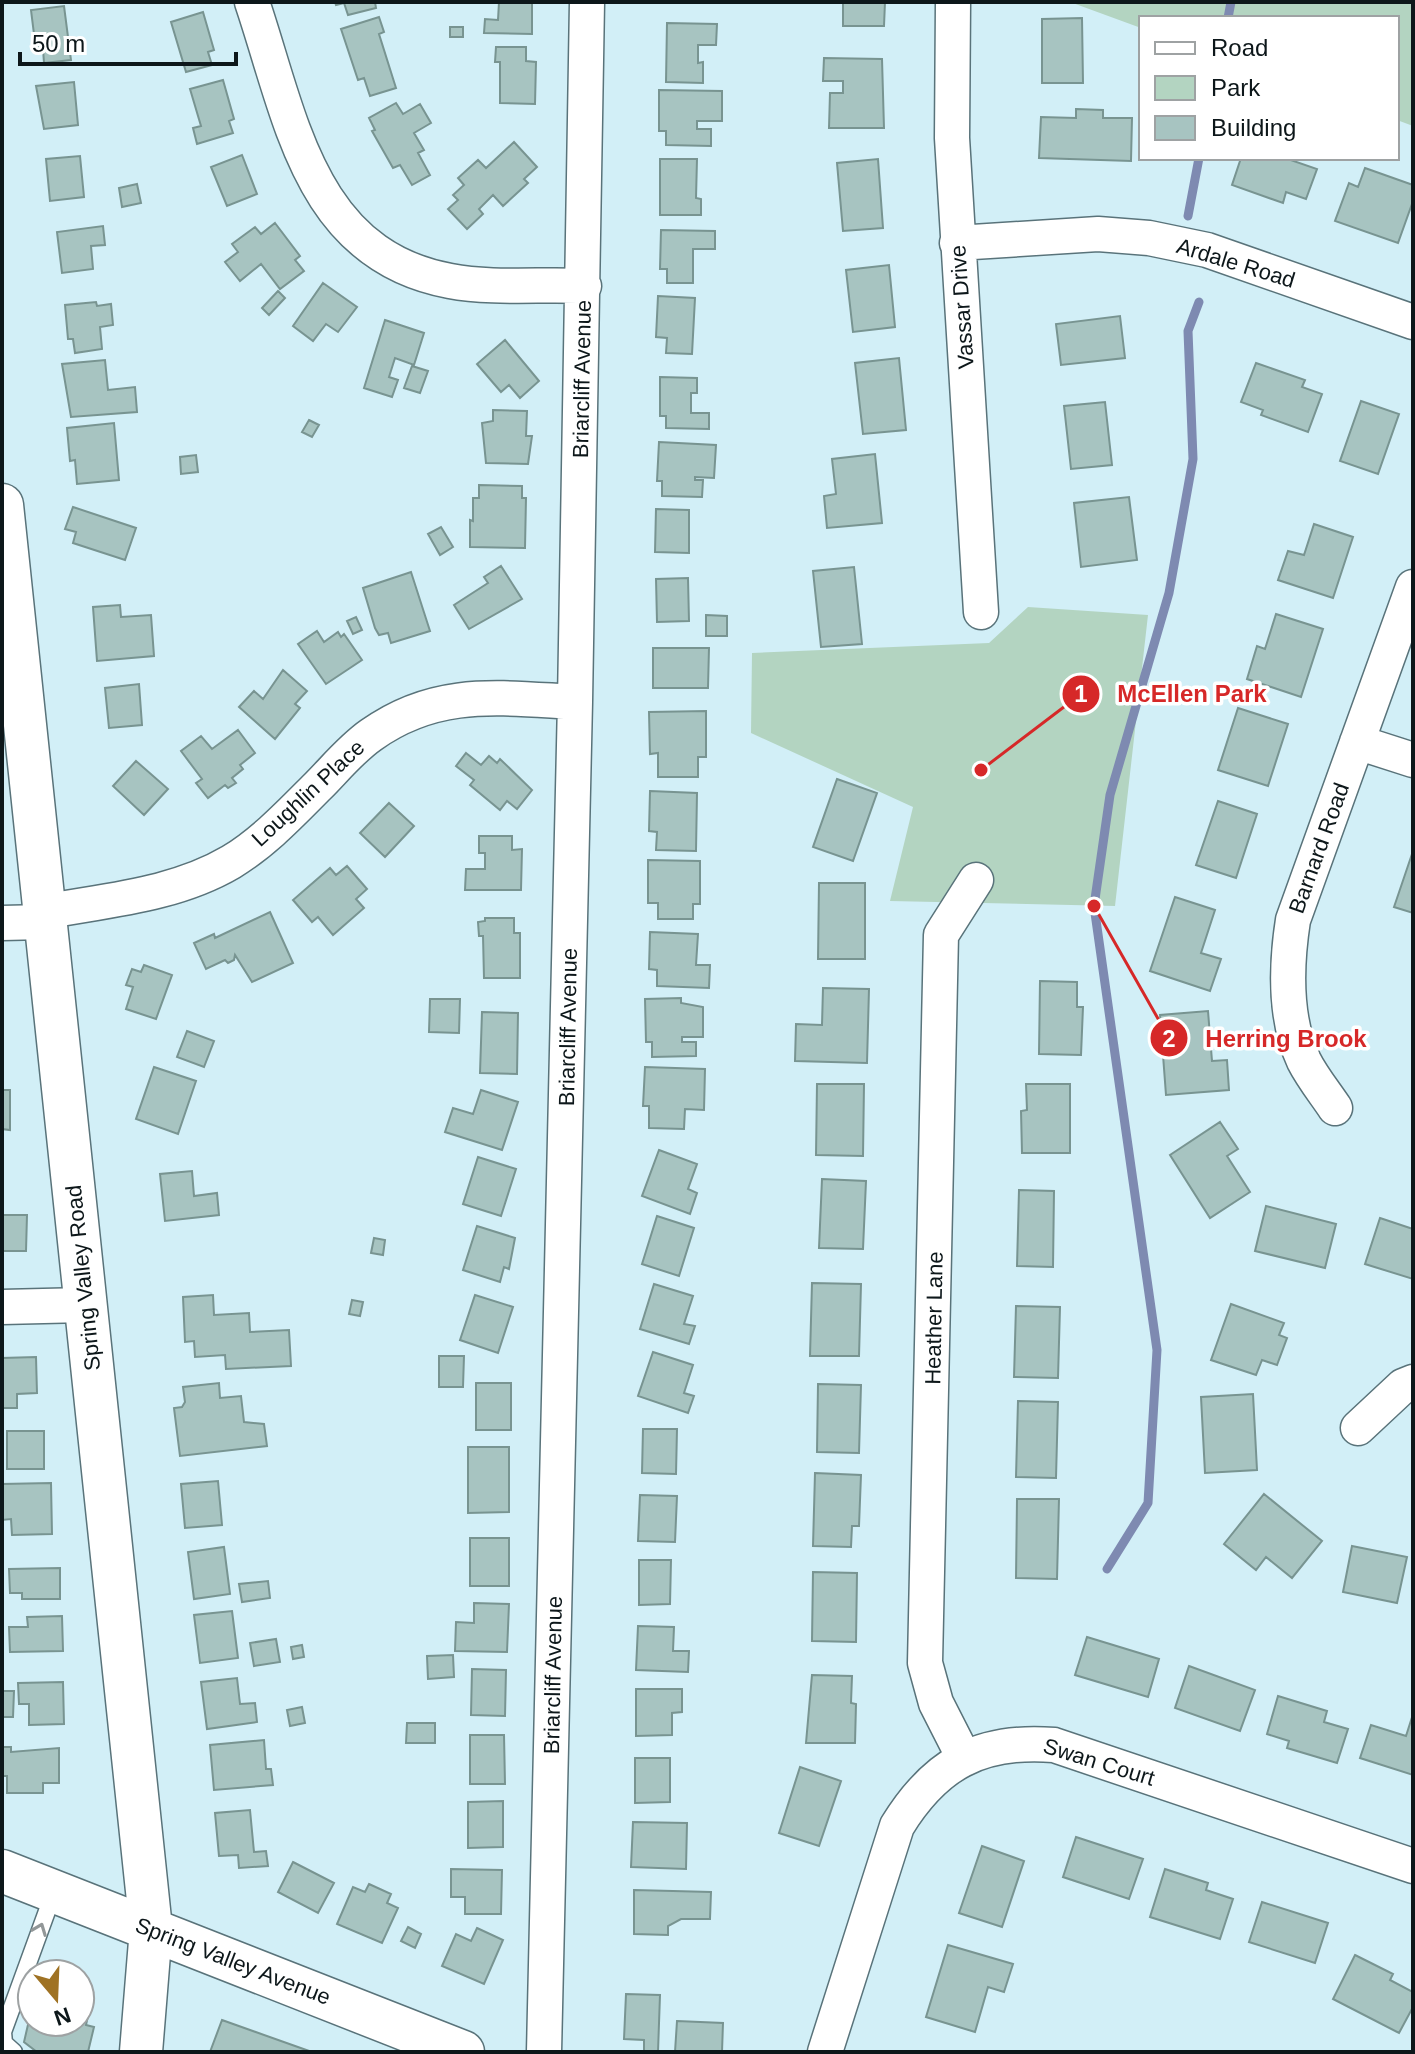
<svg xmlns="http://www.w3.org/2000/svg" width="1415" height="2054" viewBox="0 0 1415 2054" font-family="Arial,sans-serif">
  <rect width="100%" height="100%" fill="#d2eff7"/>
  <path fill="#b3d4c1" d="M1070,2H1413V126L1397,120V18H1141V28Z
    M1028,607L1148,615L1115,906L890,901L913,807L751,733L752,653L989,643Z"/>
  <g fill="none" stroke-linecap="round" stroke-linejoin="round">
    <path stroke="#7e8ab1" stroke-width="9" d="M1228,18L1231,2
      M1188,216L1199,158
      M1107,1569L1148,1503L1157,1350L1094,906L1110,795L1169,593L1193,459L1188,331L1199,302"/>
  </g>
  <path fill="#a7c4c1" stroke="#789491" stroke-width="2" d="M335,2H375L376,8L348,15L344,3L336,5Z
    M499,2H532V34L484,33L485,19L498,20Z
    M843,2H885L884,26H843Z
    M64,6L71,60L44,63L43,49L36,50L31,10Z
    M203,12L214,50L208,52L212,65L186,72L171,22Z
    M379,17L384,32L379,34L396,88L370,96L364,78L358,80L341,29Z
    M1082,18L1083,83H1042V19Z
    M667,23L717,24L716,45H698V63L703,62V83L666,82Z
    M450,27H463V37H450Z
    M496,47H526V61L536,62L535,104L500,103V62H495Z
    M824,58L882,59L884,128H829L830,93H843V81H823Z
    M223,80L234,119L229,121L233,133L197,144L193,128L201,126L190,89Z
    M74,82L78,125L44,129L36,86Z
    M659,90L722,91V121H697V129H711V146L666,145V131H659Z
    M396,103L403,114L420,104L431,123L414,133L424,150L418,153L430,175L412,185L400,165L393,168L372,131L375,130L369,118Z
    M1076,109L1103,110V118H1132L1131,161L1039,158L1041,117L1076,118Z
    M514,142L537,167L524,179L528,183L503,206L493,195L479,209L483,214L467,229L448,209L458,200L453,195L464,185L458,178L478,160L486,168Z
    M242,155L257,194L227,206L211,167Z
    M80,156L84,197L50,201L46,159Z
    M1241,158H1285L1317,169L1306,199L1286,192L1283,203L1232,185Z
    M660,159H697L696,198L701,199V215H660Z
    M878,159L883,228L843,231L837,163Z
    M1365,168L1413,185V201L1398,243L1335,221L1349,183L1358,187Z
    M137,184L141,203L122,207L119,188Z
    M275,223L300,256L295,260L304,271L280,289L261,264L240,281L225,262L238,252L232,244L255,227L261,234Z
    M103,226L105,245L91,246L93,269L62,273L57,232Z
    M661,230L715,231V249H693V283H667V269H660Z
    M889,265L895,327L853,332L846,270Z
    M323,283L357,307L338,332L326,324L313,341L293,326Z
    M278,291L285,298L269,315L262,308Z
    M658,296L695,298L692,354L666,353L667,338L656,337Z
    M96,302L97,306L111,304L113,325L100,327L102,349L75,353L73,339H68L65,305Z
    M1120,316L1125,358L1061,365L1056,324Z
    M385,320L424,333L414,365L395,358L389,377L398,380L392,397L364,388Z
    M505,340L539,381L520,398L509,385L501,392L477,364Z
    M899,358L906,430L863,434L855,363Z
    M105,360L108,390L135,387L137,412L71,417L62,364Z
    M1256,363L1305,380L1302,387L1322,394L1308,432L1261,415L1263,410L1241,402Z
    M412,366L428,371L420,393L404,388Z
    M660,377L697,378V393H691V413H709V429L666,428V416H660Z
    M1361,401L1399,414L1378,474L1340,461Z
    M1105,402L1112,465L1071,469L1064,406Z
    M493,410L527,411L526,436H532L528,464L486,463L482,423L493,421Z
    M309,420L319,425L312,437L302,432Z
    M114,423L119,480L77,484L75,460L70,461L67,428Z
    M659,442L716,445L714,478L695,477V480H703L702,497L662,496V481H657Z
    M875,454L882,523L827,528L824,496L836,494L832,459Z
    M196,455L198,472L181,474L180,457Z
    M479,485L522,486V498H526L525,548L470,547V520L473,521V498H479Z
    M1129,497L1137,560L1081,567L1074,503Z
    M73,507L136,528L125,560L73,543L76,532L65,529Z
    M656,509L689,510V553L655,552Z
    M1314,524L1353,537L1333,598L1278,580L1288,551L1304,555Z
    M441,527L453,547L440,555L428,534Z
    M501,566L522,599L469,629L454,605L488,583L484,577Z
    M854,567L862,644L821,647L813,571Z
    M411,572L430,631L391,643L388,633L379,635L375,628L363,588Z
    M688,578L689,621L657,622L656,579Z
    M120,605L121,617L151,615L154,656L97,661L93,607Z
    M1276,614L1323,629L1301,697L1247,679L1257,646L1265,649Z
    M706,615L727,616V636H706Z
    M356,617L362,630L353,634L347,621Z
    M317,631L324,642L338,632L341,637L344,634L362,660L326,684L298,644Z
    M653,648H709L708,688H653Z
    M283,670L307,691L295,704L300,708L275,739L239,707L254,691L263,699Z
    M139,684L142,725L109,728L105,688Z
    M1238,708L1288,724L1268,786L1218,770Z
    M706,711V757H698V777H658V753L650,754L649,712Z
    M238,730L255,753L240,765L243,769L232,778L236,783L228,788L225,785L208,798L196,783L202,779L181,751L201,736L212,749Z
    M466,753L481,765L489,756L497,763L500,759L532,790L517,809L507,801L500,810L470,785L474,780L456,766Z
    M136,761L168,789L144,815L113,786Z
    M837,779L877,793L853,861L813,847Z
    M650,791L697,793L696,851L656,850L657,832L649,831Z
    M1218,801L1257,814L1236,878L1196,865Z
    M389,803L414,826L385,857L360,833Z
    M479,836H512V850L522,849L521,890H465L466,869H485V853H479Z
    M1413,851V913L1394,907Z
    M648,860L700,861V904H693V919H658V903H648Z
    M347,866L367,889L356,899L364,908L333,935L318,917L312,922L293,900L330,868L336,875Z
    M819,883H865V959H818Z
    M1175,897L1215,910L1201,953L1221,959L1210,991L1150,971Z
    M270,912L293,963L252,982L235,955L234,960L228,963L225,960L206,969L194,943L214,934L215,938Z
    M485,918H514V933H520V978H484L483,936H479L478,922L485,921Z
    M650,932L698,934L696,965H710L709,988L657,986V970L649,969Z
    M144,965L172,975L156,1019L126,1009L133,987L126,985L132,969L141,972Z
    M1040,981L1077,982V1007H1083L1081,1055L1039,1054Z
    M823,988L869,989L867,1063L795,1061L796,1024L822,1025Z
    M681,998V1003L703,1007V1037H682V1042H696V1056L652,1057V1042H646L645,999Z
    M430,999H460L459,1033L429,1032Z
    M1208,1011L1212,1061L1227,1060L1229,1090L1166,1095L1160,1015Z
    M482,1012L518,1013L517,1074L480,1073Z
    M187,1031L214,1041L204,1067L177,1057Z
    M154,1067L196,1081L178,1134L136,1119Z
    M645,1067L705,1069L704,1110L685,1109L684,1129L649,1128V1106H643Z
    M817,1084H864L863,1156L816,1155Z
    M1026,1084H1070V1153H1022L1021,1111L1027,1110Z
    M2,1090H10V1130L2,1129Z
    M481,1090L518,1102L502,1150L445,1132L453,1108L473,1114Z
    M1220,1122L1238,1149L1227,1156L1250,1192L1210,1218L1170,1155Z
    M659,1150L697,1164L688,1189L697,1193L690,1214L642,1196Z
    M478,1157L516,1169L501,1216L463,1204Z
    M192,1171L194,1196L217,1193L219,1215L165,1221L160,1174Z
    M822,1179L866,1181L863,1249L819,1248Z
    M1019,1190L1054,1191L1053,1267L1017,1266Z
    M1266,1206L1336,1224L1325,1268L1255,1251Z
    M2,1215H27L26,1251H2Z
    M657,1216L694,1228L679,1276L642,1264Z
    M1380,1218L1413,1229V1279L1365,1264Z
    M477,1226L515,1238L509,1269L504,1267L500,1282L463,1270Z
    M374,1238L385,1240L383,1255L371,1253Z
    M812,1283L861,1284L859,1356H810Z
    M654,1284L693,1296L684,1324L695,1326L689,1344L640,1329Z
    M213,1295L214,1315L249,1313L250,1332L289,1330L291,1366L226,1369L225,1355L195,1357L194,1341L185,1342L183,1297Z
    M475,1295L513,1307L498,1353L460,1340Z
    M352,1300L363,1302L360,1316L349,1314Z
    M1231,1304L1284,1323L1279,1335L1287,1338L1277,1365L1262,1360L1256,1375L1211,1360Z
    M1016,1306L1060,1307L1058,1378L1014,1377Z
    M653,1352L693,1365L684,1393L694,1396L688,1413L638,1396Z
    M439,1356H464L463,1387H439Z
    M36,1357L37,1393L17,1394V1408H2V1358Z
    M219,1383L220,1398L241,1396L244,1422L264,1424L267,1446L180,1456L174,1408L182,1407L185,1402L183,1387Z
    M476,1383H511V1430H476Z
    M818,1384L861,1385L859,1453L817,1452Z
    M1253,1394L1257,1470L1205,1473L1201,1397Z
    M1018,1401L1058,1402L1056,1478L1016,1477Z
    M643,1429H677L676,1474L642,1473Z
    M7,1431H44V1469H7Z
    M468,1447H509V1512L468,1513Z
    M815,1473L861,1475L859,1526H852L851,1547L813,1546Z
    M218,1481L222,1525L185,1528L181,1484Z
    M51,1483L52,1534L12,1535L11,1519L2,1520V1484Z
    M1264,1494L1322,1541L1292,1578L1266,1557L1256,1570L1224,1544Z
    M640,1495L677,1496L675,1542L638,1541Z
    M1017,1499H1059L1057,1579L1016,1578Z
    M470,1538H509V1586H470Z
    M1352,1546L1407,1557L1397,1603L1343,1592Z
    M224,1547L230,1594L194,1599L188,1552Z
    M639,1560H671L670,1604L639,1605Z
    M60,1568V1599H22V1593H10L9,1569Z
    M813,1572L857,1573L856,1642L812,1641Z
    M268,1581L270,1598L242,1602L239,1584Z
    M474,1603L509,1604L507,1652L455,1651L456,1622L474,1623Z
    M232,1611L238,1658L200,1663L194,1615Z
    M62,1616L63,1651L10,1652L9,1627H28L27,1617Z
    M638,1626L674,1627L673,1651H689L688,1672L636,1670Z
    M1087,1637L1159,1659L1148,1697L1075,1675Z
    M276,1639L280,1662L254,1666L250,1643Z
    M302,1645L304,1657L293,1659L291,1647Z
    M453,1655L454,1677L428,1679L427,1656Z
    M1189,1666L1255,1690L1240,1731L1175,1708Z
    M472,1669L506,1670L505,1716L471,1715Z
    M812,1675L852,1676L851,1703L856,1704L855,1743H806Z
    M237,1678L240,1704L255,1703L257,1722L207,1729L201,1682Z
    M63,1682L64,1724L29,1725V1704H19L18,1683Z
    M636,1689H682V1712L672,1713V1735L636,1736Z
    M2,1691H14L13,1717H2Z
    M1278,1696L1327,1711L1324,1722L1348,1729L1337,1763L1287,1748L1289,1741L1267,1734Z
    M302,1707L305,1723L290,1726L287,1710Z
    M1413,1714V1775L1360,1758L1371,1725L1406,1736Z
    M407,1723H435V1743H406Z
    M470,1735H504L505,1784H470Z
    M264,1740L266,1769H271L273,1785L214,1790L210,1745Z
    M2,1747H11V1752L59,1748V1783H43V1793H7V1776H2Z
    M635,1758H670V1802L635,1803Z
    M800,1767L841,1781L819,1846L779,1833Z
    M503,1801V1847L468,1848V1802Z
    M250,1810L254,1852L266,1851L268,1866L239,1868L238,1855L219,1856L215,1813Z
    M633,1822L687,1823L686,1869L631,1867Z
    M1076,1837L1143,1859L1129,1899L1063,1877Z
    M982,1846L1024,1861L1002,1927L959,1913Z
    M293,1862L334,1883L318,1913L278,1892Z
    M451,1869L502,1870L501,1914H465V1897H451Z
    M1165,1869L1208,1883L1206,1890L1233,1899L1220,1939L1150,1917Z
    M369,1884L391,1894L387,1903L398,1908L382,1943L337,1924L353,1887L365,1892Z
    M634,1890L711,1892L710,1919H681L668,1926V1935L634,1934Z
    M1262,1902L1328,1923L1315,1963L1249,1942Z
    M408,1927L421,1934L415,1948L401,1941Z
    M477,1928L503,1940L484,1984L442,1966L456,1934L471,1941Z
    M948,1945L1013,1964L1004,1992L988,1987L975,2032L926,2017Z
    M1355,1955L1393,1974L1390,1980L1413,1992V2007L1399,2033L1333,1999Z
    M80,1990L93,1993L86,2025L94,2027L88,2052H37L24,2042L30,2016L32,2022H80Z
    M626,1994L660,1995L658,2052H644V2040L624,2039Z
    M222,2020L312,2052H210Z
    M677,2021L723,2023L722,2052H675Z"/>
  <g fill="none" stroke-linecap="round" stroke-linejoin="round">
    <defs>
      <path id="service" d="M14,2052L4,2043L3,2032L54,1892"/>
      <path id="minor" d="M252,2C291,117 309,255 450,281C492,289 541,284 584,286
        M953,2L952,138L981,612
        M957,243L1098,234L1149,238L1207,250L1413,322
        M1357,742L1413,760
        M44,912C108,900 175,895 231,862C264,842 291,813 318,786C335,769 351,749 371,735C437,688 499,698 575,702
        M2,923L45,922
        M1335,1108C1325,1093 1312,1077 1304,1061C1284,1018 1286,965 1293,920L1413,587
        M2,1307L85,1305
        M1358,1428L1403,1386L1413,1382
        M964,1758L936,1703L925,1663L941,935L976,880
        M544,2052L575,702L587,2
        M825,2052L897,1826C935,1764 980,1739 1054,1745L1413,1866"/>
      <path id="tertiary" d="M2,505L151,1929L141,2052
        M2,1871L463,2052"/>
    </defs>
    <use href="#service" stroke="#59737a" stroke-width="19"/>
    <use href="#minor" stroke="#59737a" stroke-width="37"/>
    <use href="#tertiary" stroke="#59737a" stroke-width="45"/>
    <use href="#service" stroke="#fff" stroke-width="16"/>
    <use href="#minor" stroke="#fff" stroke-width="34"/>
    <use href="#tertiary" stroke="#fff" stroke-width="42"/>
  </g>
  <defs><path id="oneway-chevron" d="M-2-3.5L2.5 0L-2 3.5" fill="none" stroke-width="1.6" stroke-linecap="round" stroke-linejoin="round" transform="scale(2)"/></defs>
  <use stroke="#929798" href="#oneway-chevron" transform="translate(40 1929) rotate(-69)"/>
  <g text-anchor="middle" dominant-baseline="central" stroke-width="7" stroke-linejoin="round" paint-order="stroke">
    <g font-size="22" fill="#0d171a" stroke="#fff">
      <text transform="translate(1236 263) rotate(17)">Ardale Road</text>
      <text transform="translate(962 307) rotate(-94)">Vassar Drive</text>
      <text transform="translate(582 379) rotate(-89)">Briarcliff Avenue</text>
      <text transform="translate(308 793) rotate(-43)">Loughlin Place</text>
      <text transform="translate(1319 848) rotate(-70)">Barnard Road</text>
      <text transform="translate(568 1027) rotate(-89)">Briarcliff Avenue</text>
      <text transform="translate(83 1278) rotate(-96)">Spring Valley Road</text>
      <text transform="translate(934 1318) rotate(-89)">Heather Lane</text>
      <text transform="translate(553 1675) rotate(-89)">Briarcliff Avenue</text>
      <text transform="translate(1099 1762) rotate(17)">Swan Court</text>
      <text transform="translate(233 1961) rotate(21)">Spring Valley Avenue</text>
    </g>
  </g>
  <path fill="none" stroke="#d62828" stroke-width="3" d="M981 770L1081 694M1094 906L1169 1038"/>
  <g fill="#d62828" stroke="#fff" stroke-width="3">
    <circle cx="981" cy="770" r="8"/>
    <circle cx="1094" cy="906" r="8"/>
    <circle cx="1081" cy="694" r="20"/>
    <circle cx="1169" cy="1038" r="20"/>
  </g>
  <g font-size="24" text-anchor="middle" font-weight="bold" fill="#fff">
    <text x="1081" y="702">1</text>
    <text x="1169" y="1047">2</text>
  </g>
  <g font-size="24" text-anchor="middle" font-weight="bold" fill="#d62828" stroke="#fff" stroke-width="7" stroke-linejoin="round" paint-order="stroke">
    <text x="1192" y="702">McEllen Park</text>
    <text x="1286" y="1047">Herring Brook</text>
  </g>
  <rect width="1415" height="2054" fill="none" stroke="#0d171a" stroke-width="8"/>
  <rect x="1139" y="16" width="260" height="144" fill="#ffffff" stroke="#9ea2a3" stroke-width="2"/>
  <rect x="1155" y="42" width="40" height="12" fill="#ffffff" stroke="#9ea2a3" stroke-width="2"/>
  <text x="1211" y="56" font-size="24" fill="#0d171a">Road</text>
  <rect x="1155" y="76" width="40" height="24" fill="#b3d4c1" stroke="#9ea2a3" stroke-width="2"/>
  <text x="1211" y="96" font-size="24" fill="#0d171a">Park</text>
  <rect x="1155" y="116" width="40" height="24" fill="#a7c4c1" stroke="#9ea2a3" stroke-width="2"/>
  <text x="1211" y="136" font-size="24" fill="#0d171a">Building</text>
  <g transform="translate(56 1998) rotate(161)"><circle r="38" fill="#ffffff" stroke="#9ea2a3" stroke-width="2"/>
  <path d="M0-6L14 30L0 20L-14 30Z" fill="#9f7223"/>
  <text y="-12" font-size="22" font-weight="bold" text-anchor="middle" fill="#0d171a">N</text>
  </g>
  <path d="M20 52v12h216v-12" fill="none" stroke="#0d171a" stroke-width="4"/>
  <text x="32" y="52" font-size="24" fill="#0d171a" stroke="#ffffff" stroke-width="6" paint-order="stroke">50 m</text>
</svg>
